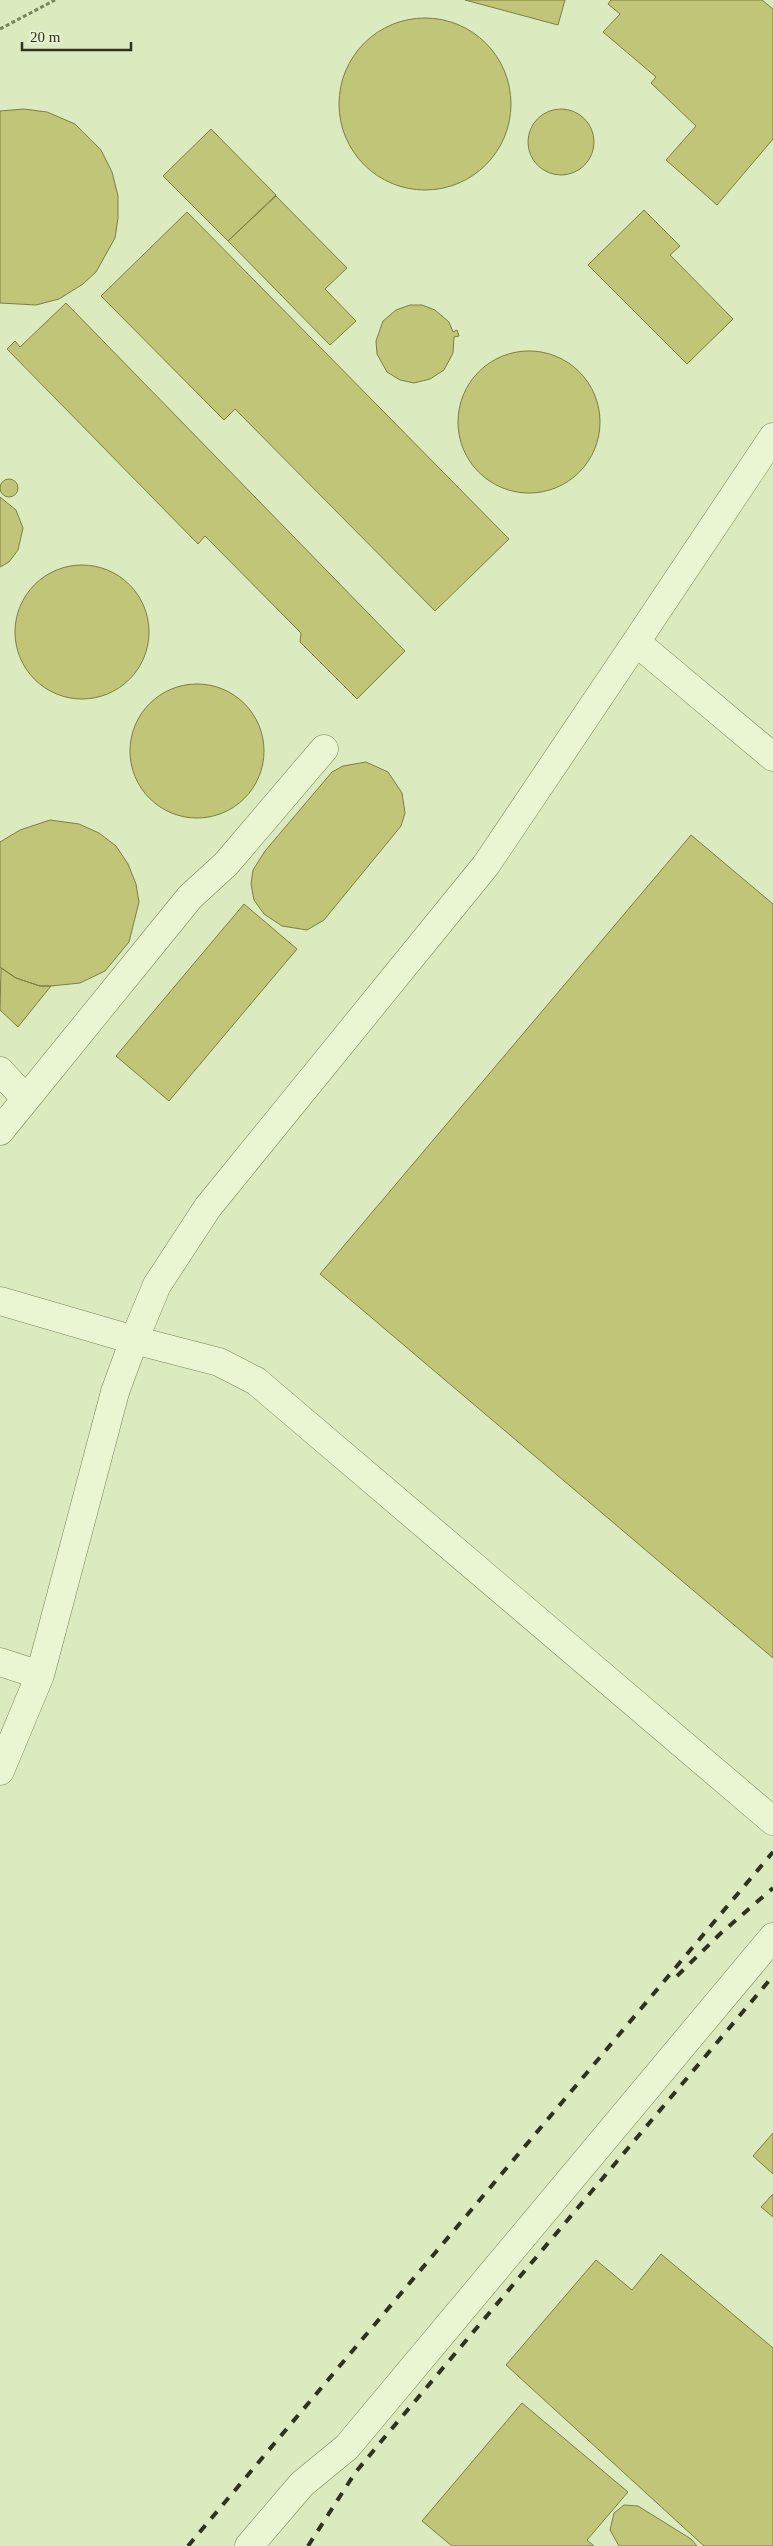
<svg xmlns="http://www.w3.org/2000/svg" width="773" height="2546" viewBox="0 0 773 2546" font-family="Georgia,serif">
  <rect width="100%" height="100%" fill="#dceac0"/>
  <path fill="#c1c578" stroke="#7d7e41" d="M465,0H565L558,25Z
    M611,0H762L773,9V139L717,205L666,160L696,126L651,83L656,77L603,32L620,14L608,4Z
    M339 104a86 86 0 1 1 172 0a86 86 0 1 1-172 0Z
    M24,109L47,112L75,124L101,150L112,172L118,196V218L115,238L96,272L83,284L59,299L36,305L0,303V111Z
    M528 142a33 33 0 1 1 66 0a33 33 0 1 1-66 0Z
    M211,129L276,195L228,241L163,176Z
    M276,196L347,268L325,289L356,321L330,345L228,241Z
    M644,210L680,246L670,255L733,319L687,364L588,265Z
    M187,212L509,539L435,611L235,409L224,420L101,296Z
    M66,303L405,651L357,699L300,642L301,633L205,536L198,544L7,349L15,341L20,347Z
    M410,305H422L435,310L449,322L453,332L457,330L459,336L454,337L453,353L444,370L430,379L414,383L400,380L387,372L377,354L376,341L383,321L396,310Z
    M458 422a71 71 0 1 1 142 0a71 71 0 1 1-142 0Z
    M0 488a9 9 0 1 1 18 0a9 9 0 1 1-18 0Z
    M0,497L16,510L23,528L18,550L9,562L0,567Z
    M15 632a67 67 0 1 1 134 0a67 67 0 1 1-134 0Z
    M130 751a67 67 0 1 1 134 0a67 67 0 1 1-134 0Z
    M366,762L388,772L402,793L405,813L401,826L324,920L307,930L282,926L264,914L254,900L251,884L253,870L265,851L332,772L343,766Z
    M50,820L79,824L99,833L116,846L128,864L136,884L139,902L129,942L105,971L80,983L51,986H40L16,978L0,967V842L20,830Z
    M691,835L773,904V1658L320,1274Z
    M244,904L297,949L169,1101L116,1056Z
    M1,968L16,978L40,986H51L18,1027L0,1010Z
    M773,2133V2174L753,2156Z
    M773,2194V2217L761,2207Z
    M661,2254L773,2348V2546H704L506,2365L596,2260L632,2290Z
    M522,2403L628,2492L587,2540L594,2546H452L422,2521Z
    M624,2505L638,2506L691,2539L697,2546H619L610,2530L614,2513Z"/>
  <g fill="none" stroke-linecap="round" stroke-linejoin="round">
    <defs>
      <path id="minor" d="M636,642L773,437
        M0,1071L26,1099
        M0,1131L190,897L226,864L324,749
        M0,1301L134,1340L157,1285L208,1207L486,865L636,642L773,757
        M0,1662L40,1675
        M0,1771L40,1675L115,1392L134,1340L219,1362L256,1381L773,1821
        M249,2546L302,2484L347,2447L773,1937"/>
    </defs>
    <use href="#minor" stroke="#7b8159" stroke-width="29"/>
    <path stroke="#7b8159" stroke-width="3" stroke-dasharray="4 2.5" stroke-linecap="butt" d="M0,29L55,0"/>
    <use href="#minor" stroke="#eaf6d2" stroke-width="28"/>
    <path stroke="#2f321d" stroke-width="4" stroke-dasharray="9 9" stroke-linecap="butt" d="M677,1976L720,1934L773,1888
      M188,2546L773,1852
      M308,2546L355,2473L384,2438L773,1976"/>
  </g>
  <path d="M22 42v8h109v-8" fill="none" stroke="#2f321d" stroke-width="2.5"/>
  <text x="30" y="42" font-size="15" fill="#2f321d" stroke="#e6f2cf" stroke-width="4" paint-order="stroke">20 m</text>
</svg>
